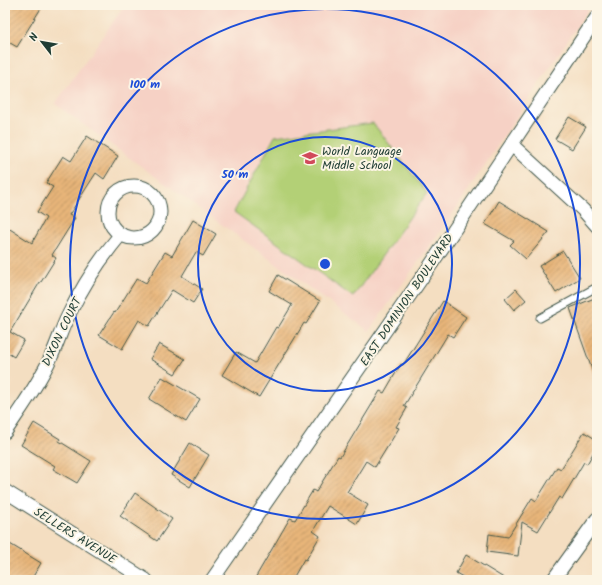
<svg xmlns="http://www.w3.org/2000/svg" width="602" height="585" viewBox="0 0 602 585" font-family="Kalam,sans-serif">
  <defs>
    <pattern id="building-hatch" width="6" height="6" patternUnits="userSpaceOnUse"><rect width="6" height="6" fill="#e8b579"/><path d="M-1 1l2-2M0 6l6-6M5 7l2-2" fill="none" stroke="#bb9464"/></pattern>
  </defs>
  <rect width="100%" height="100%" fill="#fcf5e5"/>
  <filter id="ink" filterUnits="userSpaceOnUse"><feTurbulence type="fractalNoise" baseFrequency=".025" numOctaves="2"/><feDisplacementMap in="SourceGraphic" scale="8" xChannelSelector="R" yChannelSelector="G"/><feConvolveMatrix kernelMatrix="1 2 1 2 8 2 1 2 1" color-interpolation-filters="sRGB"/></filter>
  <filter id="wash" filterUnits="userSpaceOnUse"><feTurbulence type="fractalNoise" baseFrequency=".012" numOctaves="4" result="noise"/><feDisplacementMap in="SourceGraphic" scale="16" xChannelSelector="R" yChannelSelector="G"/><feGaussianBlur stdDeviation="0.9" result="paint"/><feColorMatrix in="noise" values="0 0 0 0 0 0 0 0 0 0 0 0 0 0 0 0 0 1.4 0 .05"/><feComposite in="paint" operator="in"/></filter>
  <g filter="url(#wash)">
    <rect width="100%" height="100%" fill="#f4dec1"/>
    <path fill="#f6d1c5" d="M125,5H591L453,213L369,331L55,104Z"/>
    <path fill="#b3d076" stroke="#698655" d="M373,123L427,193L353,297L234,212L275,136Z"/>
    <g id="blocks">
      <path fill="url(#building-hatch)" d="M11,5H43L17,47L5,40V15Z
        M569,117L586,127L572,149L555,139Z
        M87,136L118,156L104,179L96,173L69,215L75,218L52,255L56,258L41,282H40L10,332L24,340L14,357L5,351V226L32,243L46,218L37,212L53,187L46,183L63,156L71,161Z
        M499,201L549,232L526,259L510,245L514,241L485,224Z
        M193,220L216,234L203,256L196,252L182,276L202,289L193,303L172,290L149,326L139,320L122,349L99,335L114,312L115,313L137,278L146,283L165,252L172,256Z
        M563,251L580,278L556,293L539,266Z
        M278,275L320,301L306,324L304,323L259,397L222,375L236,352L255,363L276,327L278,328L292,305L269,291Z
        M516,289L526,300L514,310L505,299Z
        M597,297V378H595L570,308Z
        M443,301L466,317L453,337L448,334L404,406L407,408L396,427L399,428L375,467L366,461L347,492L368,505L357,524L328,506L313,531L320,536L306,560L304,559L292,580H254L290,518L295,520L313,490L316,492L338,456L340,457L380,391L384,393L401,364L403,365Z
        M159,344L185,359L175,374L150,359Z
        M162,377L200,399L186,422L149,399Z
        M34,423L60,439L59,441L91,461L77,483L53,469L55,466L21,445Z
        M584,432L597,440V446L587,464L584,462L562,499L559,497L538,531L522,522L518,556L487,552L489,534L508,537L532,498L536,501L557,467L561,469Z
        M190,443L209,455L190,487L171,475Z
        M135,493L172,519L157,541L120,516Z
        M5,541L41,563L31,580H5Z
        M466,555L507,580H468L456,573Z"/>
    </g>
  </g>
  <g filter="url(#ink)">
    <use href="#blocks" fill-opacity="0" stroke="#3f5549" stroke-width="1"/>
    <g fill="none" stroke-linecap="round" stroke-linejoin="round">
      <defs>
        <path id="service" d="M540,318L597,287"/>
        <path id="minor" d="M512,145L583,210L597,226
          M108 212a26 26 0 1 1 52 0a26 26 0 1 1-52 0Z
          M5,432C21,408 38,385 50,359C57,345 61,330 68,316C82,287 100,259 121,234
          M5,491L146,580
          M212,580L430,266L597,17
          M553,580L597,519"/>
      </defs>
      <use href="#service" stroke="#3f5549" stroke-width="9"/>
      <use href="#minor" stroke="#3f5549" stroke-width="15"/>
      <use href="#service" stroke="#fff" stroke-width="7"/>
      <use href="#minor" stroke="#fff" stroke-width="13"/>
    </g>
  </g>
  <g fill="none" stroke="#1d4ed8" stroke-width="2">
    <circle cx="325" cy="264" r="127"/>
    <circle cx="325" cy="264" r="255"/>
  </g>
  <defs>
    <symbol id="school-bare" viewBox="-9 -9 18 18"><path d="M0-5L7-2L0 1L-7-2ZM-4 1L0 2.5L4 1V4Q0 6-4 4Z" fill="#d1495b" stroke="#fcf5e5" stroke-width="2.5" paint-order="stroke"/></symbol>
  </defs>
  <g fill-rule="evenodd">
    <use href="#school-bare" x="299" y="147" width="22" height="22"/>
  </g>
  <g text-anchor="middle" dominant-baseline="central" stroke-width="4" stroke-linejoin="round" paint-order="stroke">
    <g font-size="12" fill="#1f3d34" stroke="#fcf5e5" text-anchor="start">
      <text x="322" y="151">World Language<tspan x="322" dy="14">Middle School</tspan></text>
    </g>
    <g font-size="12" fill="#1f3d34" stroke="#fcf5e5">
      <text transform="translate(407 300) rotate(-56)">EAST DOMINION BOULEVARD</text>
      <text transform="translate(62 332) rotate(-64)">DIXON COURT</text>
      <text transform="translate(75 536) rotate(32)">SELLERS AVENUE</text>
    </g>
  </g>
  <circle cx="325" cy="264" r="6" fill="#1d4ed8" stroke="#fcf5e5" stroke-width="2"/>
  <g font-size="12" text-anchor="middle" font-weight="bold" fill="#1d4ed8" stroke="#fcf5e5" stroke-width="4" stroke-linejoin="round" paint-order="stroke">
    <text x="145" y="88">100 m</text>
    <text x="235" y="178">50 m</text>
  </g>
  <rect width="602" height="585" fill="none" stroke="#fcf5e5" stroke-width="20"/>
  <g transform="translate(42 42) rotate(301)" stroke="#fcf5e5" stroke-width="3" paint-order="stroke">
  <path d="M0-3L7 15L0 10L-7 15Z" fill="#1f3d34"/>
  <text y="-6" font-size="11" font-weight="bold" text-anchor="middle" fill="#1f3d34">N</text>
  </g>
</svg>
